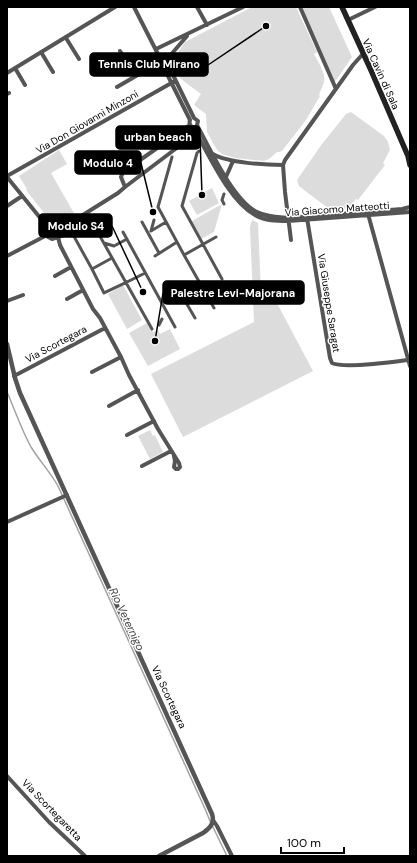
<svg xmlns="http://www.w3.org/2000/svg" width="417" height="863" viewBox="0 0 417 863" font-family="'DM Sans',sans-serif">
  <rect width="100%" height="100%" fill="#fff"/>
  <path fill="#dcdcdc" d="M252,7H296L317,52L314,54C318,62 326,73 324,82C323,86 320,91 319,95L320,96L306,120L282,151L279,152H277L269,159L264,161L235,158L222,154L218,151L214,145L207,132L206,114L194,105L201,94C193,87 170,74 171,63L185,42Z
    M300,7H329L352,57L334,83Z
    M351,112L384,136L388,142L390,150L383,163L385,165L358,200L356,199L349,207L346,209L332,211L304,190L299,186L297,180L322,144L346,114Z
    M59,150L67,164L51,173L75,215L55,227L26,190L27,189L19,176Z
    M212,188L219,203L197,215L189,201Z
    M222,204L214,232L201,239L192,221Z
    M252,220L258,223L261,292H271L313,371L183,437L151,374L254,322L250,227Z
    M123,285L142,320L127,329L108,294Z
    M147,323L153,332L158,330L160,334L170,329L180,349L148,366L129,333Z
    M150,430L153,436L155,435L163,452L150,459L138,436Z"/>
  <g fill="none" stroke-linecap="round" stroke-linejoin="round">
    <path stroke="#a3a3a3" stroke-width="1.5" d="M7,392C15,410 21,429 31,447C39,460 50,472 58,486L206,811L210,821L227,856"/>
    <path stroke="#555" stroke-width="3" d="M199,151L197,153L182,206L222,279
      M172,157L158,207L177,242
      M224,204L222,200L224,194
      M154,220L151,231L166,222
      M92,222L152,329
      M142,222L159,253
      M69,231H71L92,269L104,293C118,286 132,280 145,273
      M123,232L175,327
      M104,243L114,246L127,239
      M184,255L214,308
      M155,256L177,242L184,255L216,237
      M92,269L112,258
      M177,287L195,318
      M159,325L162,319"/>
    <path stroke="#555" stroke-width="4" d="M134,7L164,66L168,76L190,120C189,123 189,125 192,127H195
      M197,7L207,25
      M300,7L336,89
      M348,20L375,7
      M66,38L79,59
      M156,49L243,7
      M41,52L53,72
      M164,66L172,73L194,118L198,121L197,125C210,149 233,200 257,212C267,217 277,217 288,218L402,209L410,207
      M15,68L25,85
      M7,73L115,7
      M136,76L168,58L187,36
      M117,87L136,76L120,51
      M7,94L9,93
      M193,127C208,153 229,201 255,215C265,221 277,221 288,221L410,212
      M213,154C228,163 266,165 283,165
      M7,176L175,81
      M7,177L50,230
      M226,177L233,161
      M125,187L121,177L123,172L190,125
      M7,206L22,196
      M368,214L410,366
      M307,218L330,358L332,363C344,369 393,362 408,360
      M64,226H67L69,229L67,234L52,239L48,237L47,234L50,231C57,229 63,226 70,223L118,193L125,187L178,147L179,144L174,137
      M58,237L60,245L93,309L100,318L121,357L129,375L158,429L179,463L180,467L178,469H176L174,467L175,461L174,456
      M291,240L285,192L283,165L285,160L353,65L361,56L363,55
      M7,256L47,235
      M55,276L71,267
      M67,299L83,290
      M7,301L23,295
      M92,372L121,357
      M14,376L105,328
      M109,406L138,390
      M127,435L154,421
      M142,466L171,451
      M7,522L67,495
      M7,776L49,822L85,856
      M213,820L217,826L232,856"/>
    <path stroke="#555" stroke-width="4.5" d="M7,344L15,378L20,393L212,814C215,823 210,828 203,833L159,856"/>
    <path stroke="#222" stroke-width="5.5" d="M342,7L370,68L408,156L410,165"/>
  </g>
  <g text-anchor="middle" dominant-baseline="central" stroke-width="3" stroke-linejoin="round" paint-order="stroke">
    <g font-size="10" fill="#000" stroke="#fff">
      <text transform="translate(381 74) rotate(66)">Via Cavin di Sala</text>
      <text transform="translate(87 122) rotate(-30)">Via Don Giovanni Minzoni</text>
      <text transform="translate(337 209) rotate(-4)">Via Giacomo Matteotti</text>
      <text transform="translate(329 303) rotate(81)">Via Giuseppe Saragat</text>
      <text transform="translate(56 344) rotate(-28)">Via Scortegara</text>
      <text transform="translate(169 697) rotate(65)">Via Scortegara</text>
      <text transform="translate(52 810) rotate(46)">Via Scortegaretta</text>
    </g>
    <g font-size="11" font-style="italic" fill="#444" stroke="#fff">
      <text transform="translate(127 619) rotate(65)">Rio Veternigo</text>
    </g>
  </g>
  <path fill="none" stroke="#000" stroke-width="1.5" d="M266 26L208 65M202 195L200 137M153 212L141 163M143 292L112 226M155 341L163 293"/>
  <g fill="#000" stroke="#fff" stroke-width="1.5">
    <circle cx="266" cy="26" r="4"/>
    <circle cx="202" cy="195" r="4"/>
    <circle cx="153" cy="212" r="4"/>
    <circle cx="143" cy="292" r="4"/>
    <circle cx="155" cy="341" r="4"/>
  </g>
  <g fill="#000" stroke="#000" stroke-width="1.5">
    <rect x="90" y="53" width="118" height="23" rx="4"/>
    <rect x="116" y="126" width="84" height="23" rx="4"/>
    <rect x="75" y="151" width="66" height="23" rx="4"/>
    <rect x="39" y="214" width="73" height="23" rx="4"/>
    <rect x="163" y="281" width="141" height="23" rx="4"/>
  </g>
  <g font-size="11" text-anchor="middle" font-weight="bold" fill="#fff">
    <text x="149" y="68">Tennis Club Mirano</text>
    <text x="158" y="141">urban beach</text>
    <text x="108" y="167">Modulo 4</text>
    <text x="76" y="230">Modulo S4</text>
    <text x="233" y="297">Palestre Levi-Majorana</text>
  </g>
  <rect width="417" height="863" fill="none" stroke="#000000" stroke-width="16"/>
  <path d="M281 847v6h63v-6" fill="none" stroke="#000000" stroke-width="2"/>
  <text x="287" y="847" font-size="12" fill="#000000" stroke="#ffffff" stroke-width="3" paint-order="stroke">100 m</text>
</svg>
